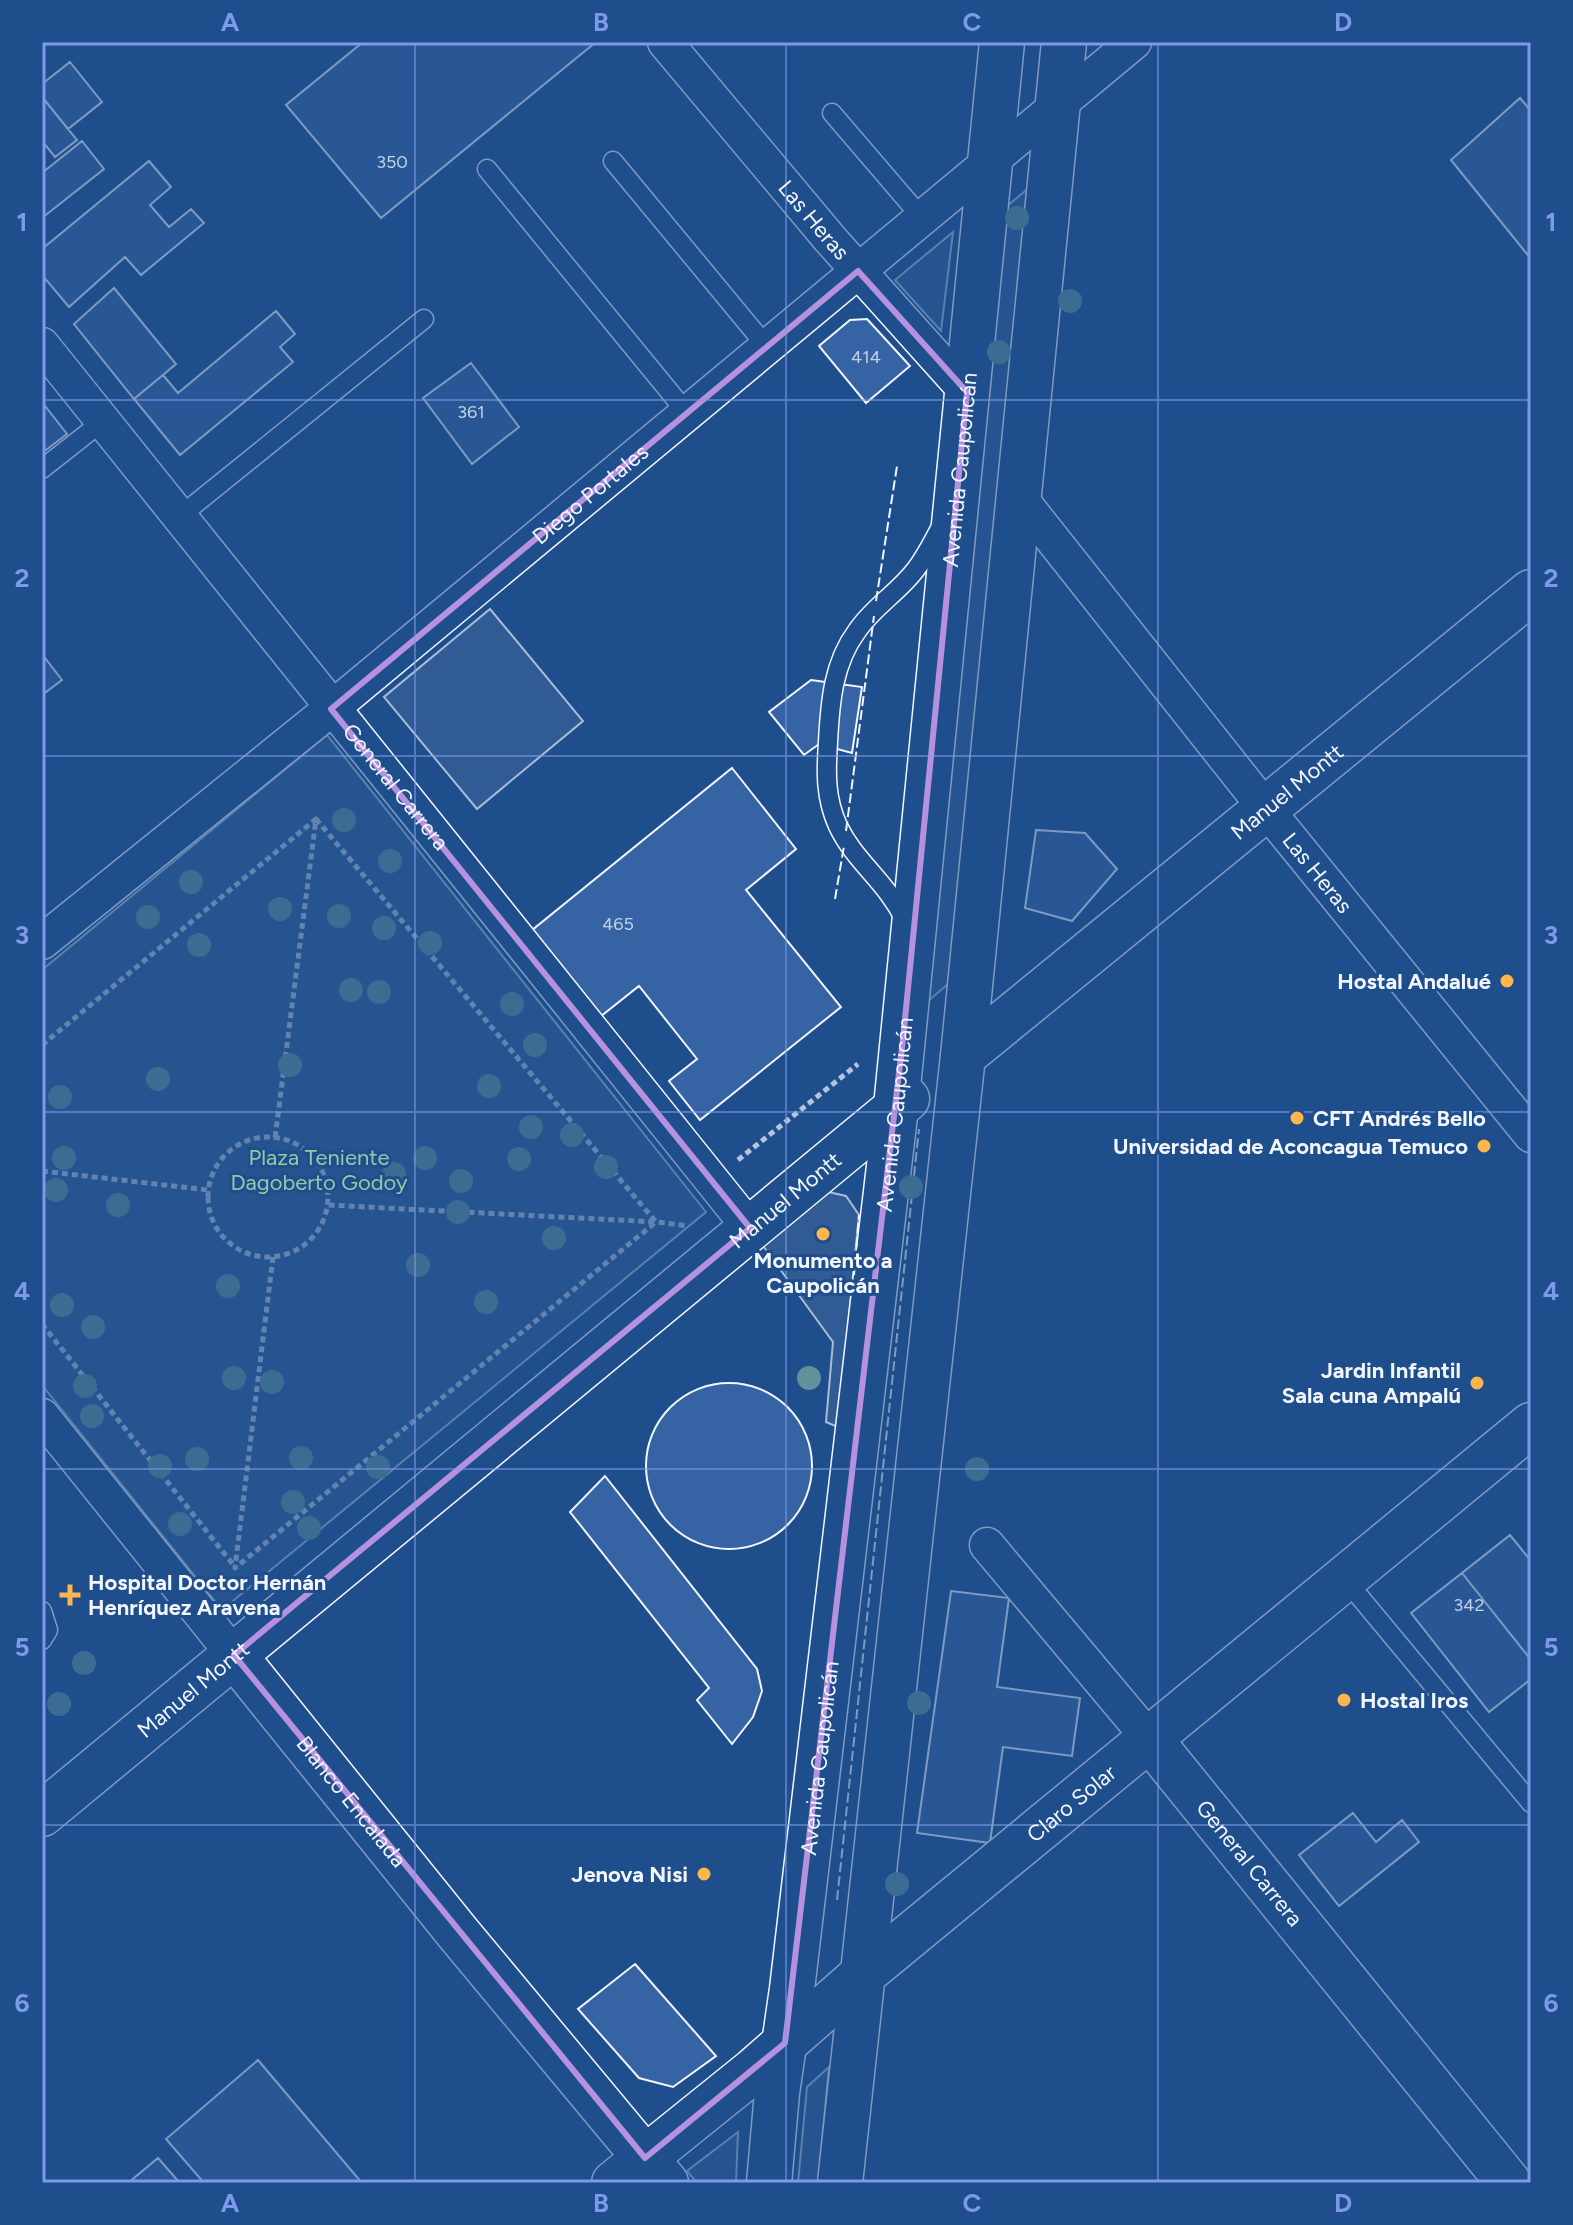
<svg xmlns="http://www.w3.org/2000/svg" width="1573" height="2225" viewBox="0 0 1573 2225" font-family="Figtree,sans-serif">
  <rect width="100%" height="100%" fill="#1f4e8c"/>
  <path fill="#305b95" stroke="#a8bbd7" stroke-width="2" d="M1030,187L948,984L928,1001L1006,207Z
    M953,232L941,331L895,280Z
    M490,609L583,721L477,809L384,697Z
    M327,735L706,1212L222,1610L42,1385V970Z
    M824,1191L846,1196L859,1215L838,1427L826,1422L833,1342L761,1243Z
    M829,2067L818,2183H798L807,2087Z
    M738,2132L736,2183H697L687,2171Z"/>
  <path fill="#3563a3" stroke="#f2f6ff" stroke-width="2" d="M363,42H596L381,218L286,105Z
    M70,62L102,102L68,129L42,97V84Z
    M43,98L77,140L55,157L42,141Z
    M1520,98L1531,111V259L1451,160Z
    M82,141L104,169L42,218V173Z
    M149,161L171,187L150,205L169,227L191,209L204,223L141,275L125,257L69,307L42,275V249Z
    M114,288L176,364L134,399L74,324Z
    M276,311L295,334L280,347L293,362L180,455L134,399L163,375L178,393Z
    M867,319L910,366L866,403L819,346L850,320Z
    M471,363L519,427L472,464L423,398Z
    M42,402L67,434L42,453Z
    M42,654L62,680L42,695Z
    M811,680L862,687L852,753L819,744L804,755L769,712Z
    M732,768L796,849L746,890L841,1007L700,1120L669,1081L697,1059L639,986L600,1017L531,931Z
    M1036,830L1085,833L1117,869L1072,921L1025,908Z
    M646 1466a83 83 0 1 1 166 0a83 83 0 1 1-166 0Z
    M605,1476L757,1669L762,1691L753,1717L732,1744L697,1700L709,1688L570,1512Z
    M1510,1535L1531,1561V1660L1462,1573Z
    M1462,1573L1531,1660V1679L1489,1712L1411,1613Z
    M951,1591L1009,1598L997,1687L1080,1698L1072,1756L1003,1747L990,1843L917,1833Z
    M1353,1813L1376,1842L1402,1820L1419,1842L1339,1906L1299,1855Z
    M635,1964L716,2056L673,2087L639,2078L578,2009Z
    M258,2060L362,2183H204L166,2139Z
    M158,2158L180,2183H128Z"/>
  <g fill="none" stroke-linecap="round" stroke-linejoin="round">
    <defs>
      <path id="service" d="M832,113L922,218
        M613,161L767,347
        M487,169L687,413
        M42,469L103,421
        M179,517L424,319
        M905,920C886,881 855,862 838,826C825,798 826,771 828,742C830,703 833,663 857,631C873,607 899,592 916,569C926,556 933,541 941,527
        M1344,1578L1531,1803
        M42,1611L48,1630L42,1640"/>
      <g id="minor">
        <path id="s1" d="M665,42L830,239L967,392"/>
        <path id="s2" d="M42,345L750,1228"/>
        <path id="s3" d="M1019,497L1266,809L1531,1135"/>
        <path id="s4" d="M42,942L331,709L1134,42"/>
        <path d="M42,1416L234,1655"/>
        <path d="M987,1545L1148,1737"/>
      </g>
      <g id="tertiary">
        <path id="s5" d="M963,1056L1531,592"/>
        <path id="s6" d="M1148,1737L1509,2183"/>
        <path id="s7" d="M861,1976L1531,1425"/>
      </g>
      <g id="primary">
        <path id="s8" d="M234,1655L458,1933L666,2183"/>
        <path id="s9" d="M42,1814L907,1099"/>
        <path d="M614,2183L753,2071L861,1976"/>
        <path id="s10" d="M769,2183L777,2093L792,1989L896,1107L1002,42"/>
        <path d="M840,2183L963,1056L1064,42"/>
      </g>
    </defs>
    <use href="#service" stroke="#f2f6ff" stroke-width="21"/>
    <use href="#minor" stroke="#f2f6ff" stroke-width="37"/>
    <use href="#tertiary" stroke="#f2f6ff" stroke-width="47"/>
    <use href="#primary" stroke="#f2f6ff" stroke-width="47"/>
    <path stroke="#b3c4dc" stroke-width="5" stroke-dasharray="6 4" stroke-linecap="butt" d="M316,819L656,1222L688,1226
      M42,1045L316,819L275,1138
      M208 1197a60 60 0 1 1 120 0a60 60 0 1 1-120 0Z
      M738,1160L858,1064
      M42,1171L208,1190
      M273,1257L235,1568L656,1222L328,1205
      M42,1324L235,1567"/>
    <use href="#service" stroke="#1f4e8c" stroke-width="18"/>
    <use href="#minor" stroke="#1f4e8c" stroke-width="34"/>
    <use href="#tertiary" stroke="#1f4e8c" stroke-width="44"/>
    <use href="#primary" stroke="#1f4e8c" stroke-width="44"/>
    <path stroke="#f2f6ff" stroke-width="2" stroke-dasharray="10 4" stroke-linecap="butt" d="M876,601L897,466
      M846,831L874,616
      M835,899L844,846
      M854,1275L859,1215
      M837,1900L919,1129"/>
  </g>
  <g fill="#61919a">
    <circle cx="1017" cy="218" r="12"/>
    <circle cx="1070" cy="301" r="12"/>
    <circle cx="999" cy="352" r="12"/>
    <circle cx="344" cy="820" r="12"/>
    <circle cx="390" cy="861" r="12"/>
    <circle cx="191" cy="882" r="12"/>
    <circle cx="280" cy="909" r="12"/>
    <circle cx="339" cy="916" r="12"/>
    <circle cx="148" cy="917" r="12"/>
    <circle cx="384" cy="928" r="12"/>
    <circle cx="430" cy="943" r="12"/>
    <circle cx="199" cy="945" r="12"/>
    <circle cx="351" cy="990" r="12"/>
    <circle cx="379" cy="992" r="12"/>
    <circle cx="512" cy="1004" r="12"/>
    <circle cx="535" cy="1045" r="12"/>
    <circle cx="290" cy="1065" r="12"/>
    <circle cx="158" cy="1079" r="12"/>
    <circle cx="489" cy="1086" r="12"/>
    <circle cx="60" cy="1097" r="12"/>
    <circle cx="531" cy="1127" r="12"/>
    <circle cx="572" cy="1135" r="12"/>
    <circle cx="64" cy="1158" r="12"/>
    <circle cx="425" cy="1158" r="12"/>
    <circle cx="519" cy="1159" r="12"/>
    <circle cx="606" cy="1167" r="12"/>
    <circle cx="394" cy="1174" r="12"/>
    <circle cx="461" cy="1181" r="12"/>
    <circle cx="911" cy="1187" r="12"/>
    <circle cx="56" cy="1190" r="12"/>
    <circle cx="118" cy="1205" r="12"/>
    <circle cx="458" cy="1212" r="12"/>
    <circle cx="554" cy="1238" r="12"/>
    <circle cx="418" cy="1265" r="12"/>
    <circle cx="228" cy="1286" r="12"/>
    <circle cx="486" cy="1302" r="12"/>
    <circle cx="62" cy="1305" r="12"/>
    <circle cx="93" cy="1327" r="12"/>
    <circle cx="234" cy="1378" r="12"/>
    <circle cx="809" cy="1378" r="12"/>
    <circle cx="272" cy="1382" r="12"/>
    <circle cx="85" cy="1386" r="12"/>
    <circle cx="92" cy="1416" r="12"/>
    <circle cx="301" cy="1458" r="12"/>
    <circle cx="197" cy="1459" r="12"/>
    <circle cx="160" cy="1466" r="12"/>
    <circle cx="378" cy="1467" r="12"/>
    <circle cx="977" cy="1469" r="12"/>
    <circle cx="293" cy="1502" r="12"/>
    <circle cx="180" cy="1524" r="12"/>
    <circle cx="309" cy="1528" r="12"/>
    <circle cx="84" cy="1663" r="12"/>
    <circle cx="919" cy="1703" r="12"/>
    <circle cx="59" cy="1704" r="12"/>
    <circle cx="897" cy="1884" r="12"/>
  </g>
  <path d="M0 0H1573V2225H0ZM858,271L967,392L903,1039L785,2043L645,2158L234,1655L750,1228L331,709Z" fill="#1f4e8c" fill-opacity=".55" fill-rule="evenodd"/>
  <path fill="none" stroke="#b691df" stroke-width="6" stroke-linejoin="round" d="M858,271L967,392L903,1039L785,2043L645,2158L234,1655L750,1228L331,709Z"/>
  <path fill="none" stroke="#7d9aea" stroke-width="2" stroke-opacity="0.55" d="M415,42V2183M786,42V2183M1158,42V2183M42,400H1531M42,756H1531M42,1112H1531M42,1469H1531M42,1825H1531"/>
  <g fill="#ffb74d" stroke="#1f4e8c" stroke-width="3">
    <circle cx="1507" cy="981" r="8"/>
    <circle cx="1297" cy="1118" r="8"/>
    <circle cx="1484" cy="1146" r="8"/>
    <circle cx="823" cy="1234" r="8"/>
    <circle cx="1477" cy="1383" r="8"/>
    <path d="M66 1583h8v8h8v8h-8v8h-8v-8h-8v-8h8z"/>
    <circle cx="1344" cy="1700" r="8"/>
    <circle cx="704" cy="1874" r="8"/>
  </g>
  <g text-anchor="middle" dominant-baseline="central" stroke-width="6" stroke-linejoin="round" paint-order="stroke">
    <g font-size="18" fill="#c3d1e8">
      <text x="392" y="162">350</text>
      <text x="866" y="357">414</text>
      <text x="471" y="412">361</text>
      <text x="618" y="924">465</text>
      <text x="1469" y="1605">342</text>
    </g>
    <g font-size="22" fill="#f2f6ff" stroke="#1f4e8c">
      <text stroke="none"><textPath href="#s1" startOffset="232">Las Heras</textPath></text>
      <text stroke="none"><textPath href="#s10" startOffset="1724">Avenida Caupolicán</textPath></text>
      <text stroke="none"><textPath href="#s4" startOffset="708">Diego Portales</textPath></text>
      <text stroke="none"><textPath href="#s2" startOffset="566">General Carrera</textPath></text>
      <text stroke="none"><textPath href="#s5" startOffset="418">Manuel Montt</textPath></text>
      <text stroke="none"><textPath href="#s3" startOffset="480">Las Heras</textPath></text>
      <text stroke="none"><textPath href="#s10" startOffset="1076">Avenida Caupolicán</textPath></text>
      <text stroke="none"><textPath href="#s9" startOffset="964">Manuel Montt</textPath></text>
      <text stroke="none"><textPath href="#s9" startOffset="196">Manuel Montt</textPath></text>
      <text stroke="none"><textPath href="#s10" startOffset="428">Avenida Caupolicán</textPath></text>
      <text stroke="none"><textPath href="#s8" startOffset="188">Blanco Encalada</textPath></text>
      <text stroke="none"><textPath href="#s7" startOffset="272">Claro Solar</textPath></text>
      <text stroke="none"><textPath href="#s6" startOffset="162">General Carrera</textPath></text>
    </g>
    <g font-size="22" font-weight="bold" fill="#f2f6ff" stroke="#1f4e8c" text-anchor="end">
      <text x="1491" y="981">Hostal Andalué</text>
      <text x="1313" y="1118" text-anchor="start">CFT Andrés Bello</text>
      <text x="1468" y="1146">Universidad de Aconcagua Temuco</text>
      <text x="823" y="1260" text-anchor="middle">Monumento a<tspan x="823" dy="25">Caupolicán</tspan></text>
      <text x="1461" y="1370">Jardin Infantil<tspan x="1461" dy="25">Sala cuna Ampalú</tspan></text>
      <text x="88" y="1582" text-anchor="start">Hospital Doctor Hernán<tspan x="88" dy="25">Henríquez Aravena</tspan></text>
      <text x="1360" y="1700" text-anchor="start">Hostal Iros</text>
      <text x="688" y="1874">Jenova Nisi</text>
    </g>
    <g font-size="22" fill="#97c8a6" stroke="#1f4e8c">
      <text x="319" y="1157">Plaza Teniente<tspan x="319" dy="25">Dagoberto Godoy</tspan></text>
    </g>
  </g>
  <rect width="1573" height="2225" fill="none" stroke="#1f4e8c" stroke-width="88"/>
  <rect x="44" y="44" width="1485" height="2137" fill="none" stroke="#7d9aea" stroke-width="3"/>
  <g font-size="26" text-anchor="middle" font-weight="bold" fill="#7d9aea">
    <text x="230" y="31">A</text>
    <text x="601" y="31">B</text>
    <text x="972" y="31">C</text>
    <text x="1343" y="31">D</text>
    <text x="22" y="231">1</text>
    <text x="1551" y="231">1</text>
    <text x="22" y="587">2</text>
    <text x="1551" y="587">2</text>
    <text x="22" y="944">3</text>
    <text x="1551" y="944">3</text>
    <text x="22" y="1300">4</text>
    <text x="1551" y="1300">4</text>
    <text x="22" y="1656">5</text>
    <text x="1551" y="1656">5</text>
    <text x="22" y="2012">6</text>
    <text x="1551" y="2012">6</text>
    <text x="230" y="2212">A</text>
    <text x="601" y="2212">B</text>
    <text x="972" y="2212">C</text>
    <text x="1343" y="2212">D</text>
  </g>
</svg>
